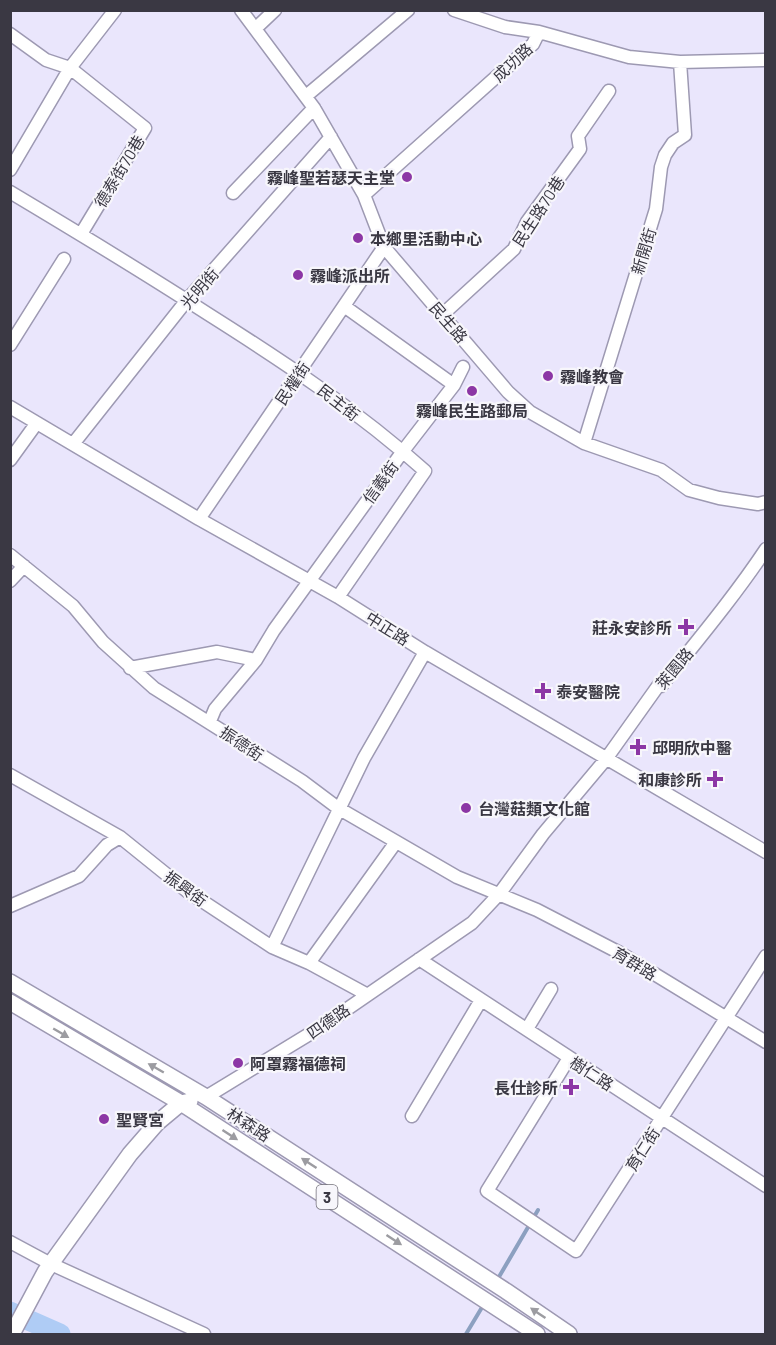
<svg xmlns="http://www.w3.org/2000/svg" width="776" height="1345" viewBox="0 0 776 1345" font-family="Barlow,'Noto Sans TC',sans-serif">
  <rect width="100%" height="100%" fill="#eae6fc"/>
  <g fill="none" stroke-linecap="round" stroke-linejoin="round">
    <path stroke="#8ca0c0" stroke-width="4" d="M496,1282L538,1210
      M466,1334L484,1304"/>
    <path stroke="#afccf5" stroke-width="21" d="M10,1312L60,1334"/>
    <defs>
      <path id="minor" d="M241,10L314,108L364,195L384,247L508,392L530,412L584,443L661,470L689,490L719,498L758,504L766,502
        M454,10L505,27L539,32L629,57L680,62L766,60
        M256,28L275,10
        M10,34L46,60L70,68L145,128L81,234
        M306,96L408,10
        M10,170L70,68L115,10
        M10,192C77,232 143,272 208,314C284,362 358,411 425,471L338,597
        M233,193L314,108
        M364,195L533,44L539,32
        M344,306L454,385
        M442,315L514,249L527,222L580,149L578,136L609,91
        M10,345L64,259
        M10,407L199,519L338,597L425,652L766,852
        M584,443L656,209L661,167L665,155L673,143L685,135L680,62
        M73,444L187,300L331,137
        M10,460L36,424
        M199,519L384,247
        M10,555L73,606L103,642L154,688L302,781L338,808L457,877L537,910L620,953L766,1042
        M10,581L24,566
        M130,668L217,652L256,660
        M210,721L215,709L256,660L274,630L403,451L454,385L463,367
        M10,775L120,837L187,891L272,947L309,963L366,994
        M10,906L79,876L107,845L120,837
        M272,947L364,758L425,652
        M419,959L766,1186
        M309,963L396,842
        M527,1029L551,989
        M569,1058L487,1191L576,1251L766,956
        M206,1097L321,1027L472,923L500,893L543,834L606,759L658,686H661C697,641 734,597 766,549
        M412,1116L481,1000
        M10,1242L51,1264L204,1334"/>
      <path id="major" d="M10,982L206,1097L506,1291L569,1334
        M10,1002L181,1103L537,1334
        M12,1334L45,1272L130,1154L157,1123L181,1103L190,1101"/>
    </defs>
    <use href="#minor" stroke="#9d99b2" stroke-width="15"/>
    <use href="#major" stroke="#9d99b2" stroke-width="18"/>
    <use href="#minor" stroke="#fff" stroke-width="12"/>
    <use href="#major" stroke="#fff" stroke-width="15"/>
  </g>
  <defs><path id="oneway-solid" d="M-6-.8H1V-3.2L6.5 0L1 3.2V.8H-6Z" transform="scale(1.5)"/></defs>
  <g fill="#9c9ca1">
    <use href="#oneway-solid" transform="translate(61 1033) rotate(30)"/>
    <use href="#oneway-solid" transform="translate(156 1068) rotate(-150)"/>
    <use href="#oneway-solid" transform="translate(230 1135) rotate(33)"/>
    <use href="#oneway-solid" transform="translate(309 1163) rotate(-147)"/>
    <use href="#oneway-solid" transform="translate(394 1240) rotate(33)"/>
    <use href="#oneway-solid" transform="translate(538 1313) rotate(-146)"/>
  </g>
  <g fill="#8c37a5" stroke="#f7f6fb" stroke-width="2">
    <circle cx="407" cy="177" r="6"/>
    <circle cx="358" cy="238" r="6"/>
    <circle cx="298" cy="275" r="6"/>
    <circle cx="548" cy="376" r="6"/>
    <circle cx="472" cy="391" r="6"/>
    <path d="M683 618h6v6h6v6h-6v6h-6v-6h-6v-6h6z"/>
    <path d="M540 682h6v6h6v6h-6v6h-6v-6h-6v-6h6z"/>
    <path d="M635 738h6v6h6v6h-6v6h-6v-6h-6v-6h6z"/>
    <path d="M712 770h6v6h6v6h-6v6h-6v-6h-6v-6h6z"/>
    <circle cx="466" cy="808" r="6"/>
    <circle cx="238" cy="1063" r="6"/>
    <path d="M568 1078h6v6h6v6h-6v6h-6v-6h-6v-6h6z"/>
    <circle cx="104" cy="1119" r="6"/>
  </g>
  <g text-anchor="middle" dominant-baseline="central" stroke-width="4.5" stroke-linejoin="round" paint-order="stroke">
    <rect fill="#f7f6fb" stroke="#73717a" stroke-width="1.5" x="316.5" y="1185" width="21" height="24" rx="4.5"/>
    <g font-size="15" font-weight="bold" fill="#3a3843">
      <text x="327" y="1197">3</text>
    </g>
    <g font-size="16" fill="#3a3843" stroke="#f7f6fb">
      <text transform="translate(512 62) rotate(-43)">成功路</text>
      <text transform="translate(119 171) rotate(-59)">德泰街70巷</text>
      <text transform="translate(538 211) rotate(-57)">民生路70巷</text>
      <text transform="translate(643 251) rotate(-73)">新開街</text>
      <text transform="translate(199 288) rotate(-49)">光明街</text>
      <text transform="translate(449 322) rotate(49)">民生路</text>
      <text transform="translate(292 383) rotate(-56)">民權街</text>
      <text transform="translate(339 402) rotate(38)">民主街</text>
      <text transform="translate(380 482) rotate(-54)">信義街</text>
      <text transform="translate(388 628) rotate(32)">中正路</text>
      <text transform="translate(674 668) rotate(-50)">萊園路</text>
      <text transform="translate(242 743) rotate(34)">振德街</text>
      <text transform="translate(186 888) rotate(36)">振興街</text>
      <text transform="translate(635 963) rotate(31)">育群路</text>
      <text transform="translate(328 1021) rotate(-35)">四德路</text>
      <text transform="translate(592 1073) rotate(33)">樹仁路</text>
      <text transform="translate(249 1124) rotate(33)">林森路</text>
      <text transform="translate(642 1149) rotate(-57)">育仁街</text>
    </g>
    <g font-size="16" font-weight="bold" fill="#3a3843" stroke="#f7f6fb" text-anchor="start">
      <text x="395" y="177" text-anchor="end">霧峰聖若瑟天主堂</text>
      <text x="370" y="238">本鄉里活動中心</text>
      <text x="310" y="275">霧峰派出所</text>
      <text x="560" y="376">霧峰教會</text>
      <text x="472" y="410" text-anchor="middle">霧峰民生路郵局</text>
      <text x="672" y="627" text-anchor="end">莊永安診所</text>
      <text x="556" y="691">泰安醫院</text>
      <text x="652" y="747">邱明欣中醫</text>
      <text x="702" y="779" text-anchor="end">和康診所</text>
      <text x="478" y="808">台灣菇類文化館</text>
      <text x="250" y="1063">阿罩霧福德祠</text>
      <text x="558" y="1087" text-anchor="end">長仕診所</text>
      <text x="116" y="1119">聖賢宮</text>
    </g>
  </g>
  <rect width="776" height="1345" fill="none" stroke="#3a3843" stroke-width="24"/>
</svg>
